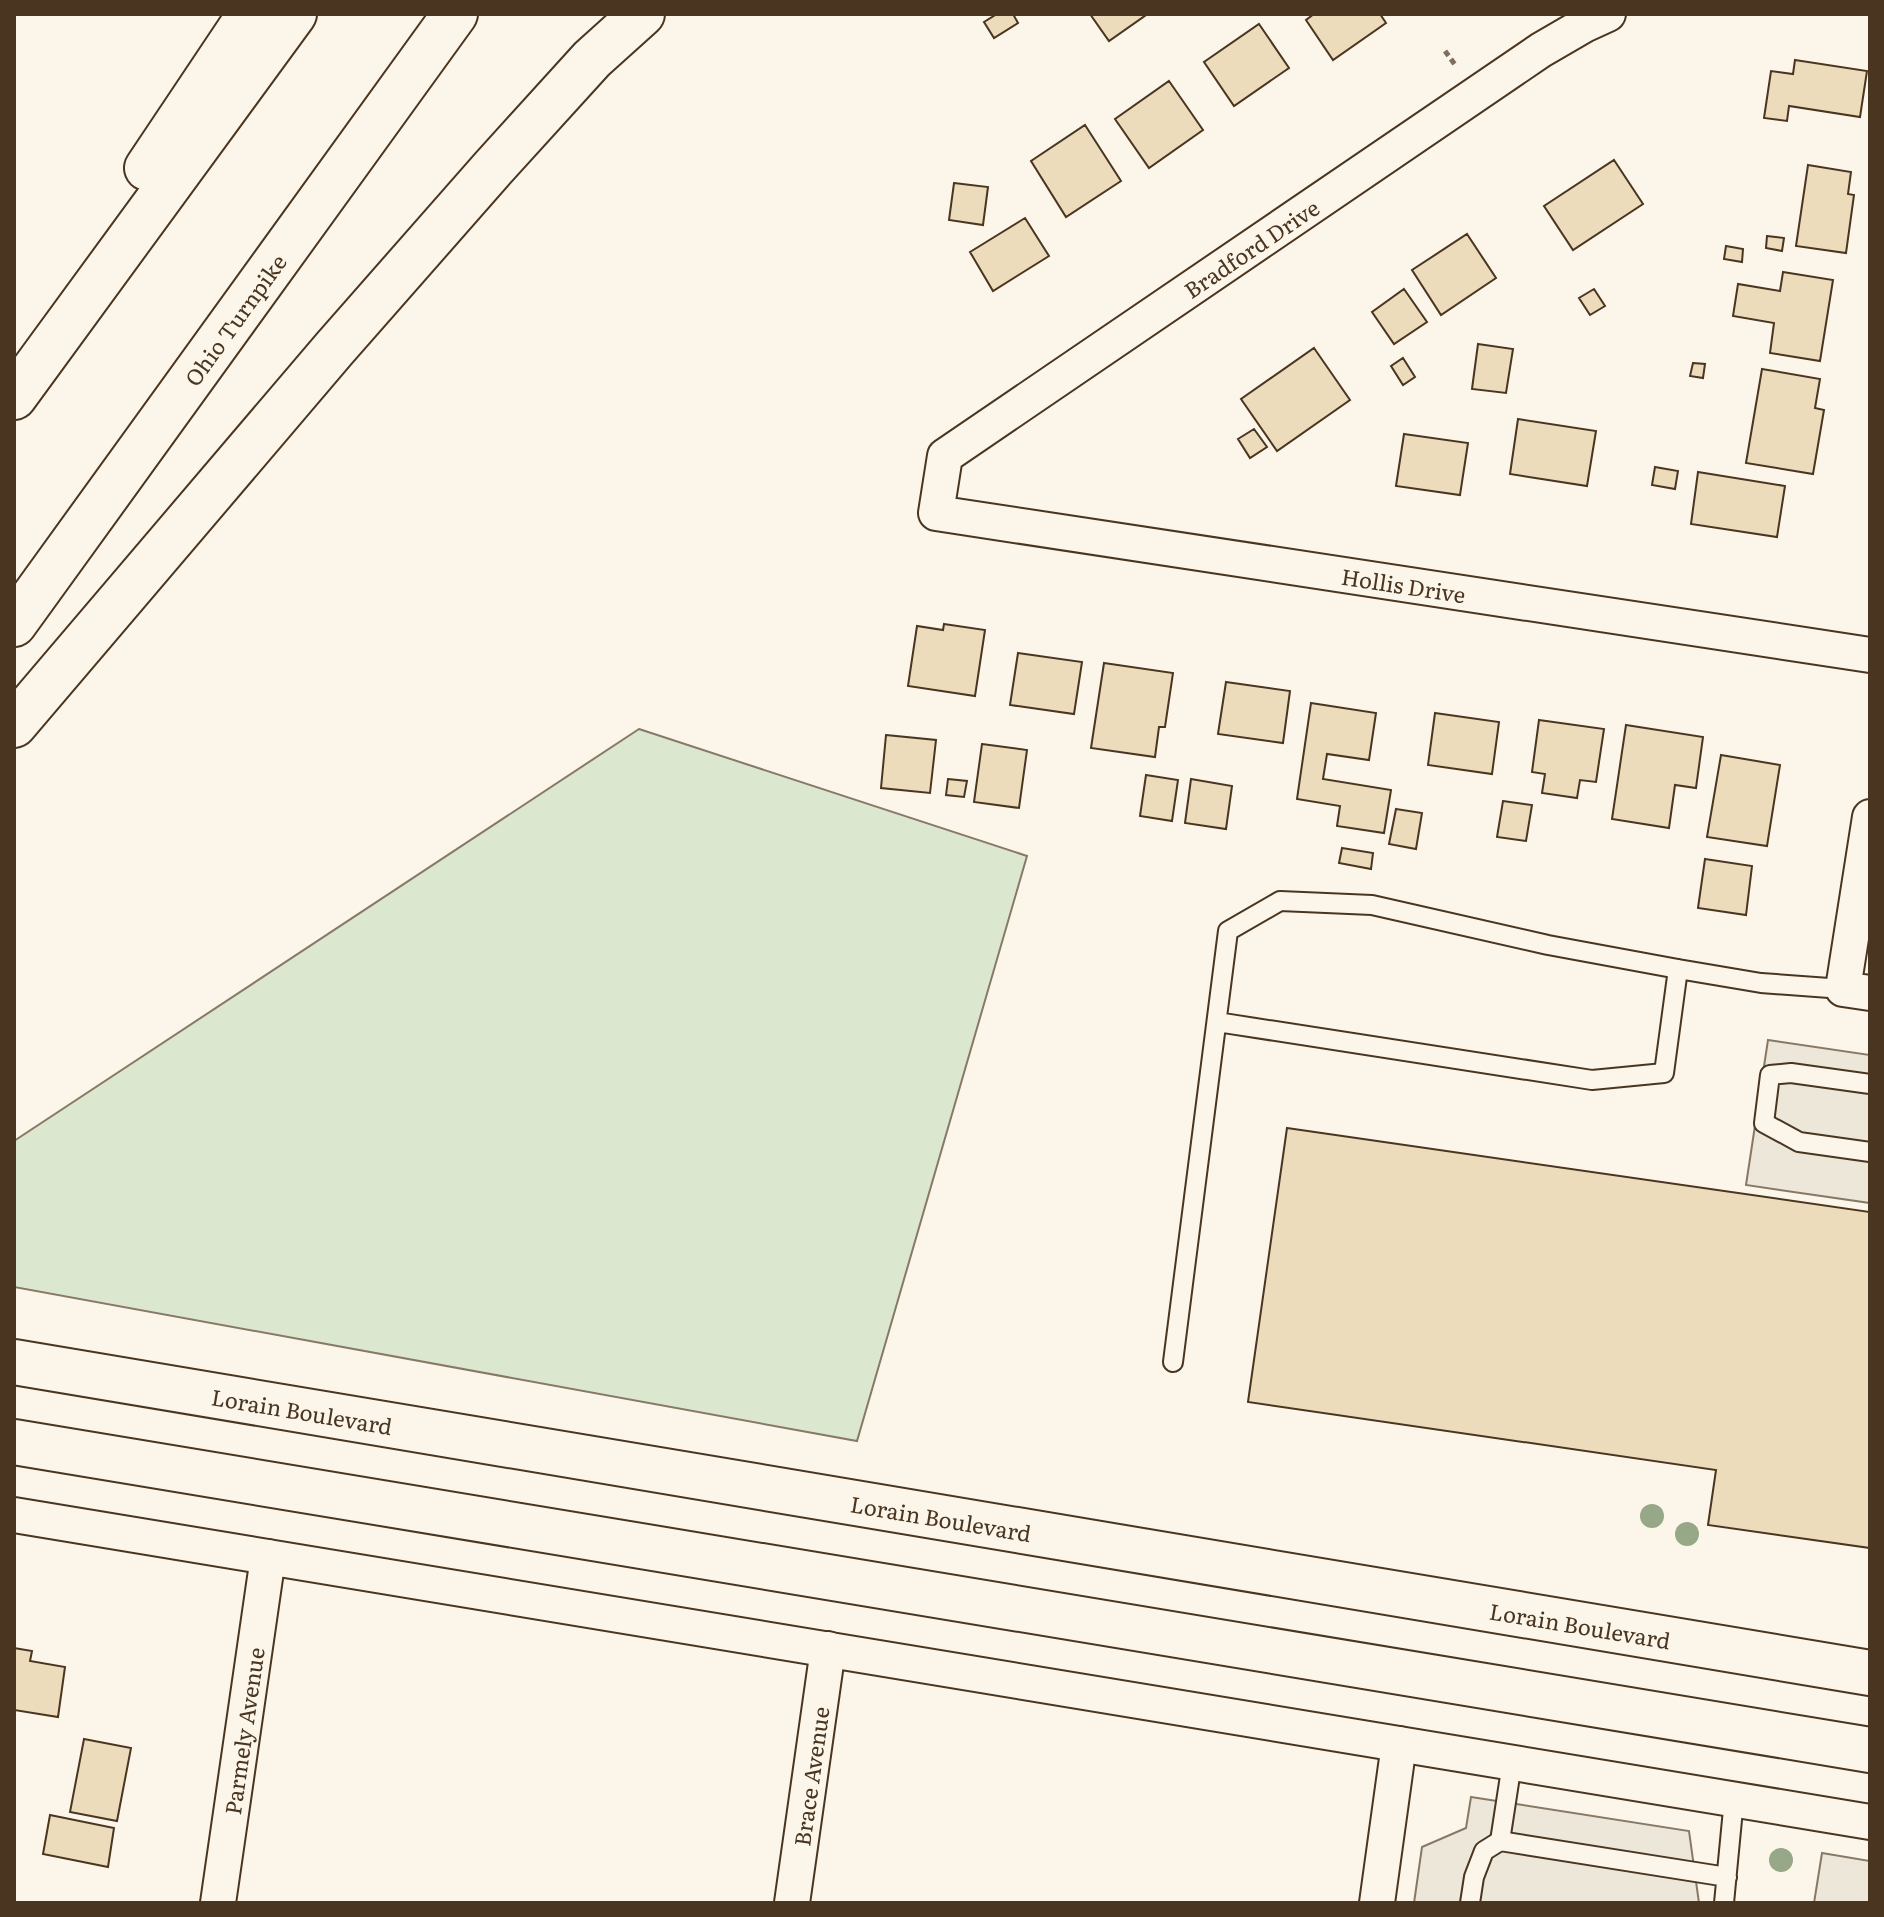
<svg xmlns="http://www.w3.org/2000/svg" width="1884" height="1917" viewBox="0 0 1884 1917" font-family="Literata,serif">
  <rect width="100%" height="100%" fill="#fbf6e9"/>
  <path fill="#dce7d0" stroke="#887966" stroke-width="2" d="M639,729L1027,856L857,1441L14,1287V1141Z"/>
  <path fill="#ede7d9" stroke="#887966" stroke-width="2" d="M1768,1040L1870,1055V1203L1746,1185Z
    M1471,1797L1689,1831L1699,1903H1414L1422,1847L1466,1828Z
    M1822,1853L1870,1861V1903H1814Z"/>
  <path fill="#ecdcbc" stroke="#4a3520" stroke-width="2" d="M997,14H1013L1018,23L994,38L984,22Z
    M1090,14H1145L1146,15L1109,41Z
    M1314,14H1380L1386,23L1333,60L1306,20Z
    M1259,24L1289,68L1234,106L1204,62Z
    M1795,60L1867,71L1860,117L1789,106L1787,121L1764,118L1771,71L1793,74Z
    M1169,81L1203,130L1149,168L1115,119Z
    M1085,125L1121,181L1066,217L1031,161Z
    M1614,160L1643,204L1573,250L1544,206Z
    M1808,165L1851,172L1848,194L1854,195L1846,253L1796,246Z
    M954,183L988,187L983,225L949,220Z
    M1025,218L1049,256L993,291L970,252Z
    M1467,234L1496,278L1441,315L1412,270Z
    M1767,236L1784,238L1782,251L1766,248Z
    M1726,246L1743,249L1742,262L1724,259Z
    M1783,272L1833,280L1820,361L1770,353L1774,323L1733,316L1738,284L1780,291Z
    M1404,289L1427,322L1394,344L1372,312Z
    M1594,289L1605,306L1590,315L1579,298Z
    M1478,344L1513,349L1506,393L1472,389Z
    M1314,348L1350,400L1277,451L1241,399Z
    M1403,358L1415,377L1403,385L1391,366Z
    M1693,363L1705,364L1703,378L1690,376Z
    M1762,369L1820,379L1815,408L1824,410L1813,474L1746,463Z
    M1518,419L1596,431L1587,486L1510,474Z
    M1254,429L1267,447L1250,458L1238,439Z
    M1404,434L1468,443L1460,495L1396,486Z
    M1655,467L1678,471L1675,489L1652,485Z
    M1698,472L1785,486L1777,537L1691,524Z
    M944,624L985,630L975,696L908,686L917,626L943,630Z
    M1018,653L1082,662L1074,714L1010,705Z
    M1104,663L1173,673L1165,727H1159L1155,757L1091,748Z
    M1226,682L1290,691L1283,743L1218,734Z
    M1311,703L1376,713L1369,760L1327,754L1323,779L1391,790L1384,833L1337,826L1340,806L1297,799Z
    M1435,713L1499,722L1492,774L1428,765Z
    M1539,720L1604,729L1596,782L1580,780L1577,798L1542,793L1545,774L1532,772Z
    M1626,725L1703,737L1696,788L1675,785L1669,828L1612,819Z
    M886,735L936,740L930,793L881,788Z
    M982,744L1027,750L1019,808L974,802Z
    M1721,755L1780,765L1767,846L1707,837Z
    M1146,775L1178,780L1172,821L1140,816Z
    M948,779L967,781L964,797L946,795Z
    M1191,779L1232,786L1226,829L1185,823Z
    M1503,801L1532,805L1526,841L1497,837Z
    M1396,809L1422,813L1416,849L1389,844Z
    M1342,848L1373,853L1371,869L1339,863Z
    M1705,859L1752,866L1746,915L1698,908Z
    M1287,1128L1870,1212V1548L1708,1525L1716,1470L1248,1402Z
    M14,1648L32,1651L30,1661L65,1667L58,1717L14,1710Z
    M84,1739L131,1748L117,1821L70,1812Z
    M50,1815L114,1828L108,1867L43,1854Z"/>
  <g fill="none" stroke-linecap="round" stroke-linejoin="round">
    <defs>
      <path id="service" d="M1217,1022L1592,1080L1664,1073L1678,969
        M1870,1084L1791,1073L1770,1075L1764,1123L1799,1142L1870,1152
        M1173,1362L1228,931L1280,901L1372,905L1548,945L1678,969L1761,983L1843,989
        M1500,1841L1512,1763
        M1470,1903L1474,1877L1484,1851L1500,1841L1727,1877
        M1724,1903L1734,1799"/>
      <g id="minor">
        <path id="s1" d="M1608,14L1584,25L1541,50L945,456L936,513L1870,655"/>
        <path d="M1870,817L1843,989L1870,993"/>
        <path d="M14,1515L1870,1822"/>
        <path id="s2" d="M218,1903L268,1557"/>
        <path id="s3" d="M792,1903L828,1649"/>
        <path d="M1377,1903L1399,1744"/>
      </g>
      <g id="trunk">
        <path id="s4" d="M14,1362L1870,1673"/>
        <path d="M14,1442L1870,1750"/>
      </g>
      <g id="motorway">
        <path d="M147,168L250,14"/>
        <path d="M14,397L294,14"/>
        <path id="s5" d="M14,624L455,14"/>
        <path d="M14,725L334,349L493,168L592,59L642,14"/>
      </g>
    </defs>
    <use href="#service" stroke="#4a3520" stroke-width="22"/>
    <use href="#minor" stroke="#4a3520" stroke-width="38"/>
    <use href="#trunk" stroke="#4a3520" stroke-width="48"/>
    <use href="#motorway" stroke="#4a3520" stroke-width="48"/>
    <path stroke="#7f6f5c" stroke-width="5" stroke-dasharray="6 4" stroke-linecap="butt" d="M1445,51L1456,66"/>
    <use href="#service" stroke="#fbf6e9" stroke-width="18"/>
    <use href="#minor" stroke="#fbf6e9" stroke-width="34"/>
    <use href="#trunk" stroke="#fbf6e9" stroke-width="44"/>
    <use href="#motorway" stroke="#fbf6e9" stroke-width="44"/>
  </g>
  <g fill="#96a887">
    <circle cx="1652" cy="1516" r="12"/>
    <circle cx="1687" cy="1534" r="12"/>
    <circle cx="1781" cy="1860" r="12"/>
  </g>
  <g text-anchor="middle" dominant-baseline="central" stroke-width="6" stroke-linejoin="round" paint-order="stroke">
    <g font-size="22" fill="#4a3520" stroke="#fbf6e9">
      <text transform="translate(1251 248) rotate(-34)">Bradford Drive</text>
      <text stroke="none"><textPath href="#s5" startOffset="376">Ohio Turnpike</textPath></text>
      <text stroke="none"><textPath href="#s1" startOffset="1328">Hollis Drive</textPath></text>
      <text stroke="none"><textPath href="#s4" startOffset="292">Lorain Boulevard</textPath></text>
      <text stroke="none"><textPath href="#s4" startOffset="940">Lorain Boulevard</textPath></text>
      <text stroke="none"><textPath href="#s4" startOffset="1588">Lorain Boulevard</textPath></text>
      <text stroke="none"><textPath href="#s2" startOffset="174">Parmely Avenue</textPath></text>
      <text stroke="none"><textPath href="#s3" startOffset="128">Brace Avenue</textPath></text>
    </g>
  </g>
  <rect width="1884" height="1917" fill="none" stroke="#4a3520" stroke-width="32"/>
</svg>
